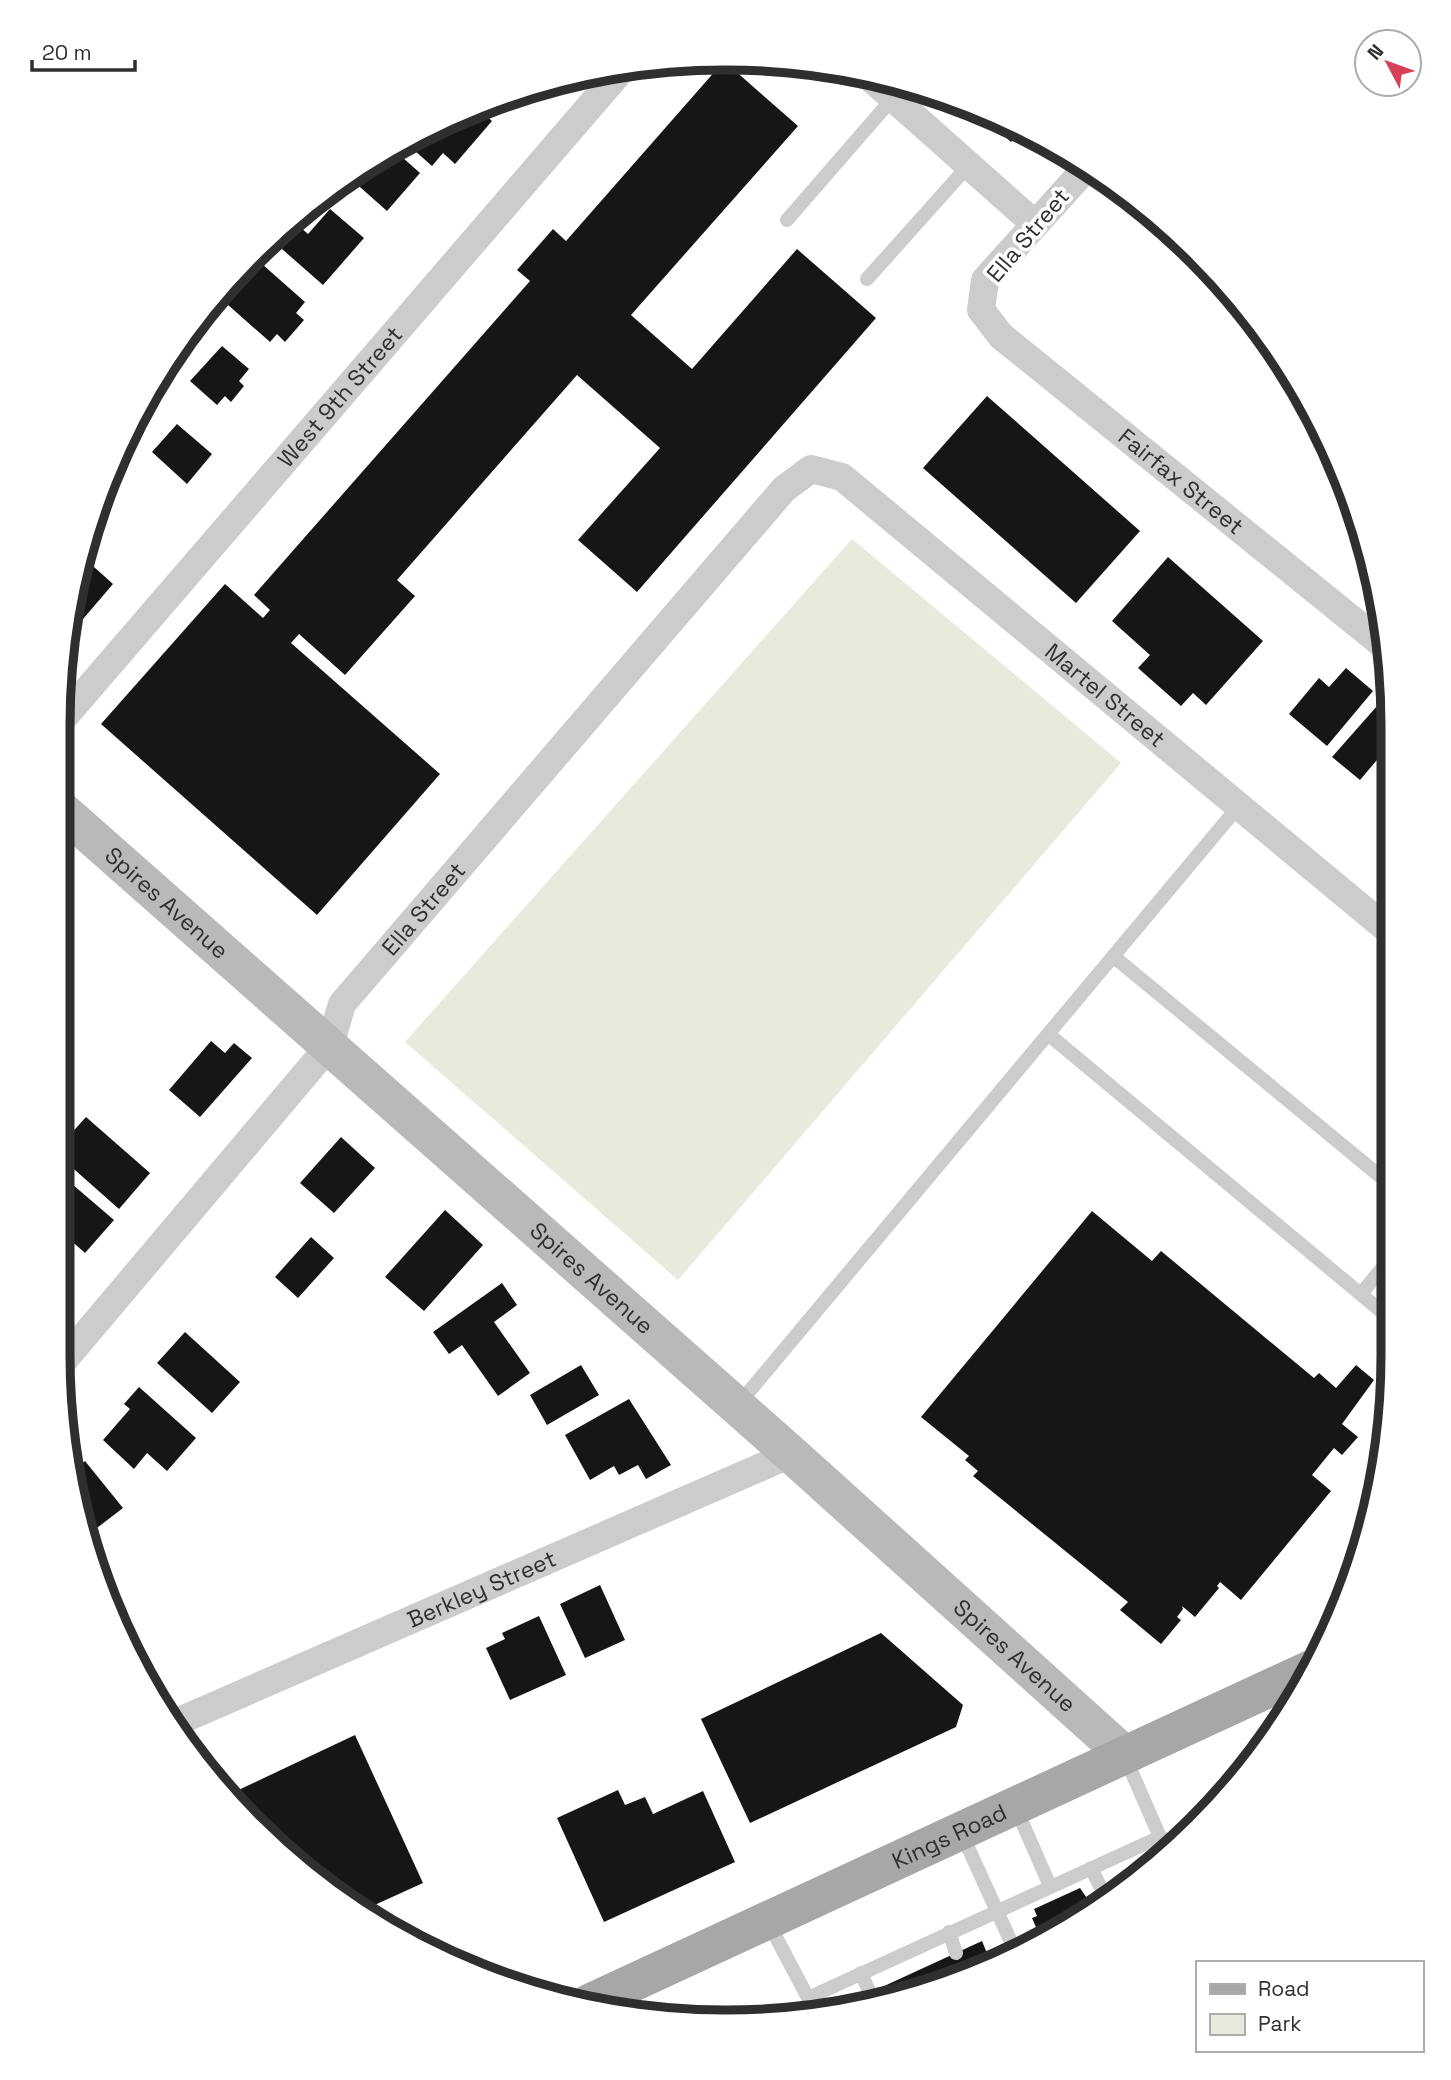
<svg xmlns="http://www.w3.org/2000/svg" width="1451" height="2080" viewBox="0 0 1451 2080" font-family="'Space Grotesk',sans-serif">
  <rect width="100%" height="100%" fill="#fff"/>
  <path fill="#e6ebde" d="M852,539L1121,763L678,1280L405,1042Z"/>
  <path fill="#161616" d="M724,61L798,126L631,315L692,369L797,249L876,318L637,592L578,540L660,448L577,375L397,580L415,596L345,675L299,634L291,643L440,774L317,915L101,724L225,584L263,618L270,610L254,595L530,281L517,270L553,229L566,241Z
    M962,103L981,109L1022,130L1011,142L974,108L971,111Z
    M476,107L492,121L455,164L443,153L432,166L406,143Z
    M393,149L420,173L387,211L352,180L359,172L362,174L375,159Z
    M330,209L364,238L323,285L274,242L293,221L308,234Z
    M262,264L305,302L296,313L304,320L285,342L277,334L270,342L227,304Z
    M222,346L249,369L239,381L244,386L231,402L225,396L217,405L190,381Z
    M987,396L1140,531L1076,603L923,468Z
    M177,424L212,454L187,484L152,452Z
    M1168,557L1263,641L1206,705L1193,693L1181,706L1138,668L1150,655L1112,621Z
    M84,558L113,584L83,619L69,607Z
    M1346,668L1373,691L1327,746L1289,714L1319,678L1329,687Z
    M1385,697L1391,702L1393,741L1360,780L1332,757Z
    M211,1041L225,1053L234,1043L252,1058L200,1117L169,1090Z
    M86,1117L150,1173L119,1209L58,1155V1148Z
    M341,1137L375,1168L334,1213L300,1183Z
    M58,1172L114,1220L85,1253L58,1229Z
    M445,1210L483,1245L424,1311L385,1277Z
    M1092,1211L1152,1261L1161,1251L1314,1378L1319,1373L1336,1388L1356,1365L1374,1380L1342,1424L1358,1437L1342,1455L1334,1448L1312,1475L1331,1491L1241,1600L1220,1582L1217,1586L1219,1588L1195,1617L1182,1606L1183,1609L1177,1617L1181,1620L1161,1644L1120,1610L1128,1602L973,1476L978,1471L965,1460L969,1456L921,1417Z
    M311,1237L334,1258L298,1298L275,1277Z
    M58,1253L71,1265L58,1280Z
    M502,1283L517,1305L494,1322L530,1373L498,1396L462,1345L449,1354L433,1332Z
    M185,1332L240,1382L212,1413L157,1363Z
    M581,1365L599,1395L547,1425L530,1395Z
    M139,1387L196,1438L167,1471L147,1453L134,1469L103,1440L130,1409L124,1404Z
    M629,1399L671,1465L646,1479L638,1465L619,1475L614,1466L590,1480L565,1435Z
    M85,1461L123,1508L93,1531L79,1513L73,1471Z
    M600,1585L625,1640L585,1658L560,1604Z
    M539,1616L566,1675L510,1700L486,1648L505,1639L502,1633Z
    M881,1633L963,1705L956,1727L750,1823L701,1719Z
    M355,1735L423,1883L368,1908L286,1857L230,1794Z
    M618,1790L625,1805L645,1797L653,1814L703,1791L735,1862L604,1922L557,1818Z
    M1080,1888L1091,1904L1041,1939L1032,1918L1037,1916L1034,1909Z
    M982,1941L991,1963L855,2009L832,2010Z"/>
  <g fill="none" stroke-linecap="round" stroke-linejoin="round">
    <path stroke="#ccc" stroke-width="14" d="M787,220L893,98
      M867,279L969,165
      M1113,956L1393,1187
      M1048,1034L1393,1321
      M1361,1294L1393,1255
      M737,1406L1238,807
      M1015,1806L1050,1886
      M961,1832L1017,1955
      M1160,1837L1174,1843
      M1091,1868L1104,1894
      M768,1922L815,2011
      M949,1932L956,1953
      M861,1973L870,1993
      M808,1998L1160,1837L1125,1757"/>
    <g stroke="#ccc" stroke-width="28">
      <path d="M866,74L1035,224"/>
      <path id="s1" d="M1088,166L985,280L981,310L1001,336L1386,647"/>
      <path id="s2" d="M58,724L623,68"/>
      <path id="s3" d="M59,1366L330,1045L342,1004L784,489L811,469L842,477L1393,934"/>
      <path id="s4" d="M170,1725L791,1454"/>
    </g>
    <path stroke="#b9b9b9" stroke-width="38" id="s5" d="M58,807L791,1454L1124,1754"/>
    <path stroke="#a7a7a7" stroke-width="38" id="s6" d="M589,2003L1311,1669"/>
  </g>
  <g text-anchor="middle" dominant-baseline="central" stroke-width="7" stroke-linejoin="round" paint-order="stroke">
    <g font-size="23" fill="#2f2f2f" stroke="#fff">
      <text transform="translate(1028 235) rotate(-50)">Ella Street</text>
      <text stroke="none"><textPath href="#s2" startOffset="432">West 9th Street</textPath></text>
      <text stroke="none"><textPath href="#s1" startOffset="448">Fairfax Street</textPath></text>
      <text stroke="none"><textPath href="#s3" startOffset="1549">Martel Street</textPath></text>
      <text stroke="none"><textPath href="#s5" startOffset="145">Spires Avenue</textPath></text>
      <text stroke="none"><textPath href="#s3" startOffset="588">Ella Street</textPath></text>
      <text stroke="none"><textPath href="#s5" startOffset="712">Spires Avenue</textPath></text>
      <text stroke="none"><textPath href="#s4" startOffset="340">Berkley Street</textPath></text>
      <text stroke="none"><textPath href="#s5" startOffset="1279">Spires Avenue</textPath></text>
      <text stroke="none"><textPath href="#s6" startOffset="397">Kings Road</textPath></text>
    </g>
  </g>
  <path d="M0 0H1451V2080H0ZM725 70H726A655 655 0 0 1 1381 725V1355A655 655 0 0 1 726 2010H725A655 655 0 0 1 70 1355V725A655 655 0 0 1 725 70Z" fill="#fff" fill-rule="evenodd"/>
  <path fill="none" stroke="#2f2f2f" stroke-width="9" d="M725 70H726A655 655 0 0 1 1381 725V1355A655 655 0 0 1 726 2010H725A655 655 0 0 1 70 1355V725A655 655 0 0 1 725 70Z"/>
  <rect x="1196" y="1961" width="228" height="91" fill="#ffffff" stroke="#acacac" stroke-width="2"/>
  <rect x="1210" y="1984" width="35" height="10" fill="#a7a7a7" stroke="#acacac" stroke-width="2"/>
  <text x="1258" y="1996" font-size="21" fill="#2f2f2f">Road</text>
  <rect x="1210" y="2014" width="35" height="21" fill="#e6ebde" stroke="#acacac" stroke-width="2"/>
  <text x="1258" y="2031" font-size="21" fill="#2f2f2f">Park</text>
  <g transform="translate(1388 63) rotate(311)"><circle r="33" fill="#ffffff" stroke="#acacac" stroke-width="2"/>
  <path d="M0-5L12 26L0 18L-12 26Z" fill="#d64158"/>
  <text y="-10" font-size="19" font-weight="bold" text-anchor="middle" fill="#2f2f2f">N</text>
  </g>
  <path d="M32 60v10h103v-10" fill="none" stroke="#2f2f2f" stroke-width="3.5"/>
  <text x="42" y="60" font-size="21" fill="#2f2f2f" stroke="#ffffff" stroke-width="5" paint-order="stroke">20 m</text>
</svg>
